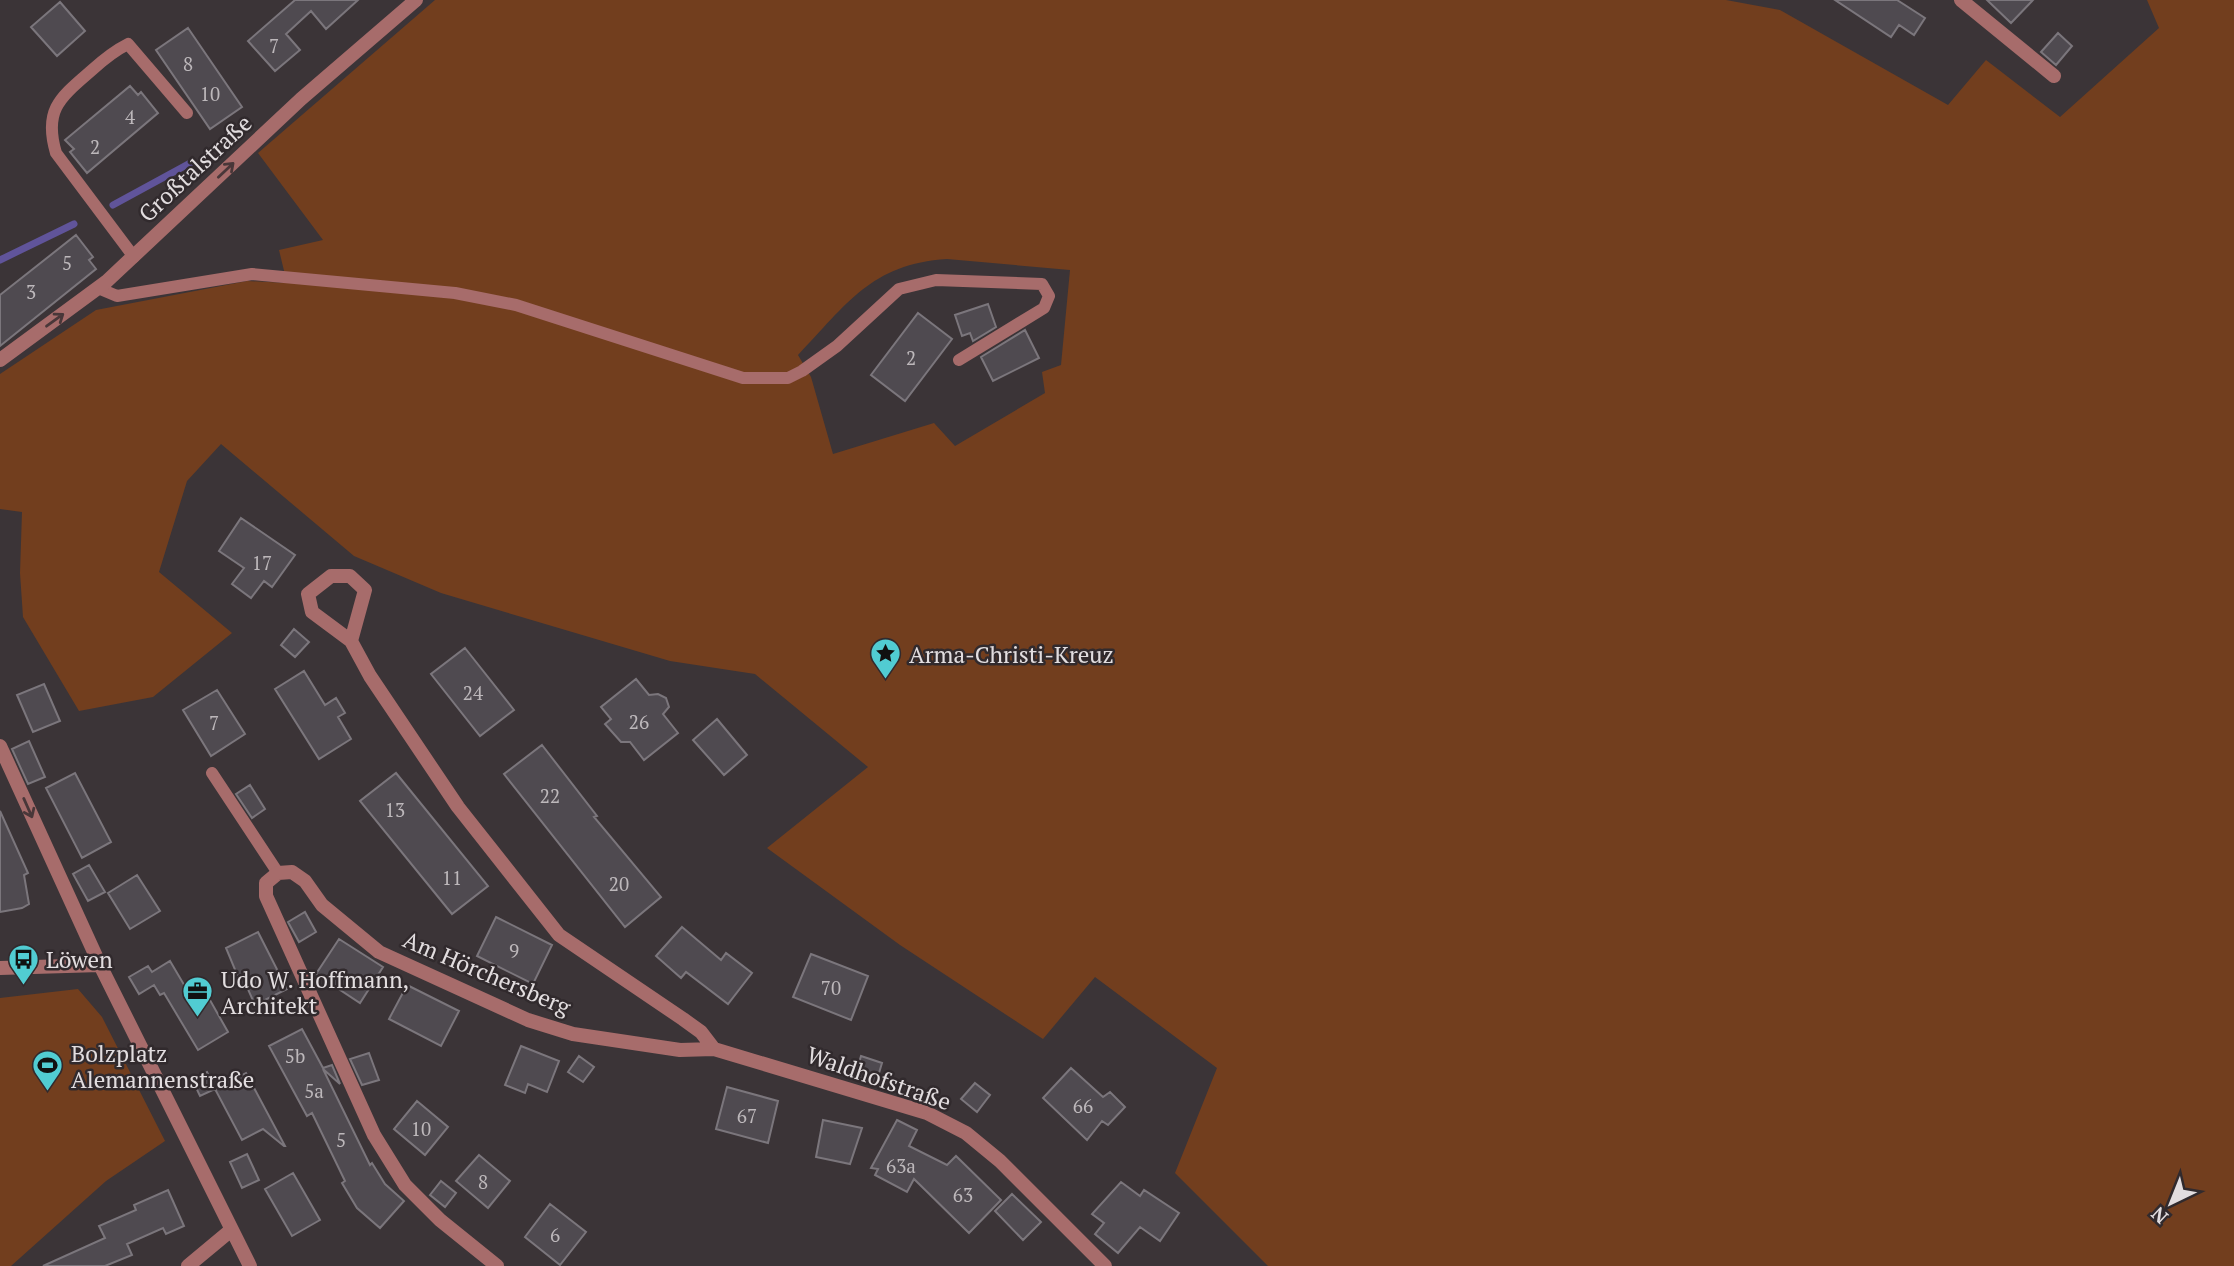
<svg xmlns="http://www.w3.org/2000/svg" width="2234" height="1266" viewBox="0 0 2234 1266" font-family="'PT Serif',serif">
  <rect width="100%" height="100%" fill="#3b3437"/>
  <path fill="#723e1e" fill-rule="evenodd" d="M435,0H1726L1780,10L1948,105L1986,60L2060,117L2159,28L2147,0H2234V1266H1268L1175,1173L1217,1068L1095,977L1043,1039L900,945L767,848L868,767L755,674L670,661L441,593L354,556L221,444L187,481L159,572L232,633L153,697L79,711L23,617L20,573L22,512L0,509V374L96,310L247,281L287,283L279,250L323,240L258,153ZM947,259L1070,270L1061,365L1042,372L1045,393L955,446L934,423L833,454L811,377L798,355C847,304 871,264 947,259Z
    M78,989L102,1017L165,1141L106,1181L11,1266H0V998Z"/>
  <g fill="none" stroke-linecap="round" stroke-linejoin="round">
    <path stroke="#60549a" stroke-width="7" d="M113,205L192,162
      M0,260L74,224"/>
  </g>
  <path fill="#4f4a50" stroke="#7b767c" stroke-width="2" d="M295,0H358L326,29L311,11L286,34L300,50L275,71L248,41Z
    M1835,0H1897L1925,18L1914,35L1899,25L1891,37Z
    M1987,0H2033L2011,23Z
    M60,2L85,31L57,56L31,27Z
    M188,28L242,107L210,129L156,50Z
    M2058,33L2072,46L2056,65L2041,52Z
    M130,86L138,95L141,92L158,113L87,173L70,152L74,149L65,140Z
    M76,235L93,257L89,260L96,269L0,346V295Z
    M988,304L996,327L973,341L970,333L962,336L955,315Z
    M918,313L952,339L905,401L871,375Z
    M1025,330L1039,358L993,381L981,357Z
    M241,518L295,555L272,587L264,581L251,598L232,584L244,568L219,551Z
    M294,629L309,642L295,657L281,645Z
    M465,648L514,710L480,736L431,674Z
    M304,671L325,705L336,698L345,713L338,717L351,739L319,759L275,689Z
    M636,679L649,695L658,694L666,698L669,707L663,714L678,733L644,760L630,742H621L605,724L611,719L601,707Z
    M44,684L60,721L33,732L17,695Z
    M217,690L245,734L211,756L183,710Z
    M717,719L747,755L724,775L693,740Z
    M29,741L45,777L28,784L12,749Z
    M542,745L597,816L594,817L661,897L625,927L504,774Z
    M75,773L111,842L82,858L46,788Z
    M396,773L488,886L452,914L360,801Z
    M250,785L265,809L252,818L236,794Z
    M0,811L28,873L24,875L29,904L22,908L0,912Z
    M89,865L105,892L88,901L73,874Z
    M137,875L160,911L130,929L108,893Z
    M305,912L316,932L299,942L288,922Z
    M496,917L552,945L533,984L477,956Z
    M682,927L721,960L726,953L752,973L728,1004L686,972L681,978L656,956Z
    M258,932L287,989L255,1005L247,987L243,989L226,948Z
    M339,939L383,967L360,1003L316,974Z
    M811,954L868,976L851,1020L793,997Z
    M170,961L193,1000L206,993L228,1032L198,1050L164,993L160,995L154,985L139,994L129,977L148,966L152,972Z
    M407,985L459,1011L441,1046L389,1019Z
    M302,1029L323,1068L332,1065L340,1084L323,1069L370,1165L372,1163L385,1184L404,1201L380,1228L357,1208L342,1183L345,1181L312,1113L307,1116L269,1046Z
    M521,1046L559,1061L547,1092L528,1084L525,1093L505,1085Z
    M369,1053L379,1080L362,1085L350,1059Z
    M579,1056L594,1067L583,1082L568,1072Z
    M861,1056L882,1063L876,1083L855,1076Z
    M1071,1068L1103,1097L1110,1092L1125,1107L1108,1125L1102,1121L1087,1140L1043,1098Z
    M207,1072L215,1089L200,1096L192,1079Z
    M246,1073L285,1146H284L263,1129L242,1140L215,1089Z
    M975,1083L990,1095L977,1112L961,1099Z
    M727,1087L778,1101L768,1143L716,1129Z
    M417,1101L448,1127L425,1155L394,1129Z
    M823,1120L862,1128L850,1164L816,1157Z
    M897,1120L917,1130L909,1146L947,1165L956,1156L1001,1200L969,1233L914,1179L907,1192L875,1175L878,1169L871,1168Z
    M247,1154L259,1180L242,1188L230,1162Z
    M479,1155L510,1181L488,1208L456,1181Z
    M293,1173L320,1220L292,1236L265,1189Z
    M441,1181L456,1193L445,1207L430,1195Z
    M1121,1182L1140,1196L1144,1190L1179,1213L1160,1241L1140,1227L1118,1253L1095,1234L1104,1223L1092,1214Z
    M168,1190L184,1226L166,1234L163,1228L127,1244L132,1255L105,1266H43L105,1238L99,1226L136,1210L134,1205Z
    M1012,1194L1041,1222L1023,1240L995,1211Z
    M550,1204L586,1232L560,1265L525,1237Z"/>
  <g fill="none" stroke-linecap="round" stroke-linejoin="round">
    <path stroke="#a76c6b" stroke-width="12" d="M134,257L56,153C43,109 61,97 92,70C103,60 114,51 128,44L187,113
      M98,288L117,296L252,274L455,293L516,305L743,378H788L802,371L837,346L899,289L936,280L1042,284L1049,296L1044,308L959,360
      M212,773L278,873"/>
    <path stroke="#a76c6b" stroke-width="14" d="M1961,0L2054,76
      M0,360L106,282L301,99L416,0
      M351,641L365,590L350,576H331L308,594L312,612L351,641L370,676L458,807L559,935L683,1019L701,1032L714,1049
      M0,746L100,965L250,1266
      M0,968L100,965
      M188,1266L230,1231
      M497,1266L440,1220L405,1185L374,1135L266,896V883L278,873L292,872L305,881L322,905L379,952L528,1020L573,1034L680,1050L714,1049L927,1113L966,1133L1000,1161L1105,1266"/>
  </g>
  <defs><path id="oneway-shaft" d="M-6 0H5M1.5-3L5.5 0L1.5 3" fill="none" stroke-width="1.6" stroke-linecap="round" stroke-linejoin="round" transform="scale(1.75)"/></defs>
  <g stroke="#493739">
    <use href="#oneway-shaft" transform="translate(226 170) rotate(-43)"/>
    <use href="#oneway-shaft" transform="translate(55 320) rotate(-36)"/>
    <use href="#oneway-shaft" transform="translate(28 808) rotate(66)"/>
  </g>
  <defs>
    <symbol id="sight-pin" viewBox="-11 -11 22 30"><path d="M0 17L-7.5 6A9.5 9.5 0 1 1 7.5 6Z" fill="#51ccd2" stroke="#312a2d"/><path d="M0-6L1.8-2.2L6-1.7L2.9 1.2L3.7 5.4L0 3.3L-3.7 5.4L-2.9 1.2L-6-1.7L-1.8-2.2Z" fill="#111"/></symbol>
    <symbol id="bus-pin" viewBox="-11 -11 22 30"><path d="M0 17L-7.5 6A9.5 9.5 0 1 1 7.5 6Z" fill="#51ccd2" stroke="#312a2d"/><path d="M-5-6H5V4H4V6H2V4H-2V6H-4V4H-5ZM-3.5-4V0h7V-4ZM-3.5 1.2v1.5H-2V1.2ZM2 1.2v1.5H3.5V1.2Z" fill="#111"/></symbol>
    <symbol id="office-pin" viewBox="-11 -11 22 30"><path d="M0 17L-7.5 6A9.5 9.5 0 1 1 7.5 6Z" fill="#51ccd2" stroke="#312a2d"/><path d="M-6-3h4V-5.5h4V-3h4V5H-6ZM-1-4.5V-3h2v-1.5ZM-6 0V1H6V0Z" fill="#111"/></symbol>
    <symbol id="stadium-pin" viewBox="-11 -11 22 30"><path d="M0 17L-7.5 6A9.5 9.5 0 1 1 7.5 6Z" fill="#51ccd2" stroke="#312a2d"/><path d="M0-5a6.5 5 0 1 0 0 10a6.5 5 0 1 0 0-10ZM-3.5-1.8h7v3.6h-7Z" fill="#111"/></symbol>
  </defs>
  <g fill-rule="evenodd">
    <use href="#sight-pin" x="868" y="636" width="35" height="47"/>
    <use href="#bus-pin" x="6" y="942" width="35" height="47"/>
    <use href="#office-pin" x="180" y="974" width="35" height="47"/>
    <use href="#stadium-pin" x="30" y="1048" width="35" height="47"/>
  </g>
  <g text-anchor="middle" dominant-baseline="central" stroke-width="5" stroke-linejoin="round" paint-order="stroke">
    <g font-size="19" fill="#bdb8bb">
      <text x="274" y="45">7</text>
      <text x="188" y="63">8</text>
      <text x="210" y="93">10</text>
      <text x="130" y="116">4</text>
      <text x="95" y="146">2</text>
      <text x="67" y="262">5</text>
      <text x="31" y="291">3</text>
      <text x="911" y="357">2</text>
      <text x="262" y="562">17</text>
      <text x="473" y="692">24</text>
      <text x="639" y="721">26</text>
      <text x="214" y="722">7</text>
      <text x="550" y="795">22</text>
      <text x="395" y="809">13</text>
      <text x="452" y="877">11</text>
      <text x="619" y="883">20</text>
      <text x="514" y="950">9</text>
      <text x="831" y="987">70</text>
      <text x="295" y="1055">5b</text>
      <text x="314" y="1090">5a</text>
      <text x="1083" y="1105">66</text>
      <text x="747" y="1115">67</text>
      <text x="421" y="1128">10</text>
      <text x="341" y="1139">5</text>
      <text x="901" y="1165">63a</text>
      <text x="483" y="1181">8</text>
      <text x="963" y="1194">63</text>
      <text x="555" y="1234">6</text>
    </g>
    <g font-size="23" fill="#e2dddf" stroke="#312a2d">
      <text transform="translate(195 168) rotate(-43)">Großtalstraße</text>
      <text transform="translate(487 973) rotate(23)">Am Hörchersberg</text>
      <text transform="translate(879 1078) rotate(19)">Waldhofstraße</text>
    </g>
    <g font-size="23" fill="#e2dddf" stroke="#312a2d" text-anchor="start">
      <text x="909" y="654">Arma-Christi-Kreuz</text>
      <text x="46" y="959">Löwen</text>
      <text x="221" y="979">Udo W. Hoffmann,<tspan x="221" dy="26">Architekt</tspan></text>
      <text x="71" y="1053">Bolzplatz<tspan x="71" dy="26">Alemannenstraße</tspan></text>
    </g>
  </g>
  <g transform="translate(2171 1203) rotate(223)" stroke="#312a2d" stroke-width="5" paint-order="stroke">
  <path d="M0-5L12 26L0 18L-12 26Z" fill="#e2dddf"/>
  <text y="-10" font-size="19" font-weight="bold" text-anchor="middle" fill="#e2dddf">N</text>
  </g>
</svg>
